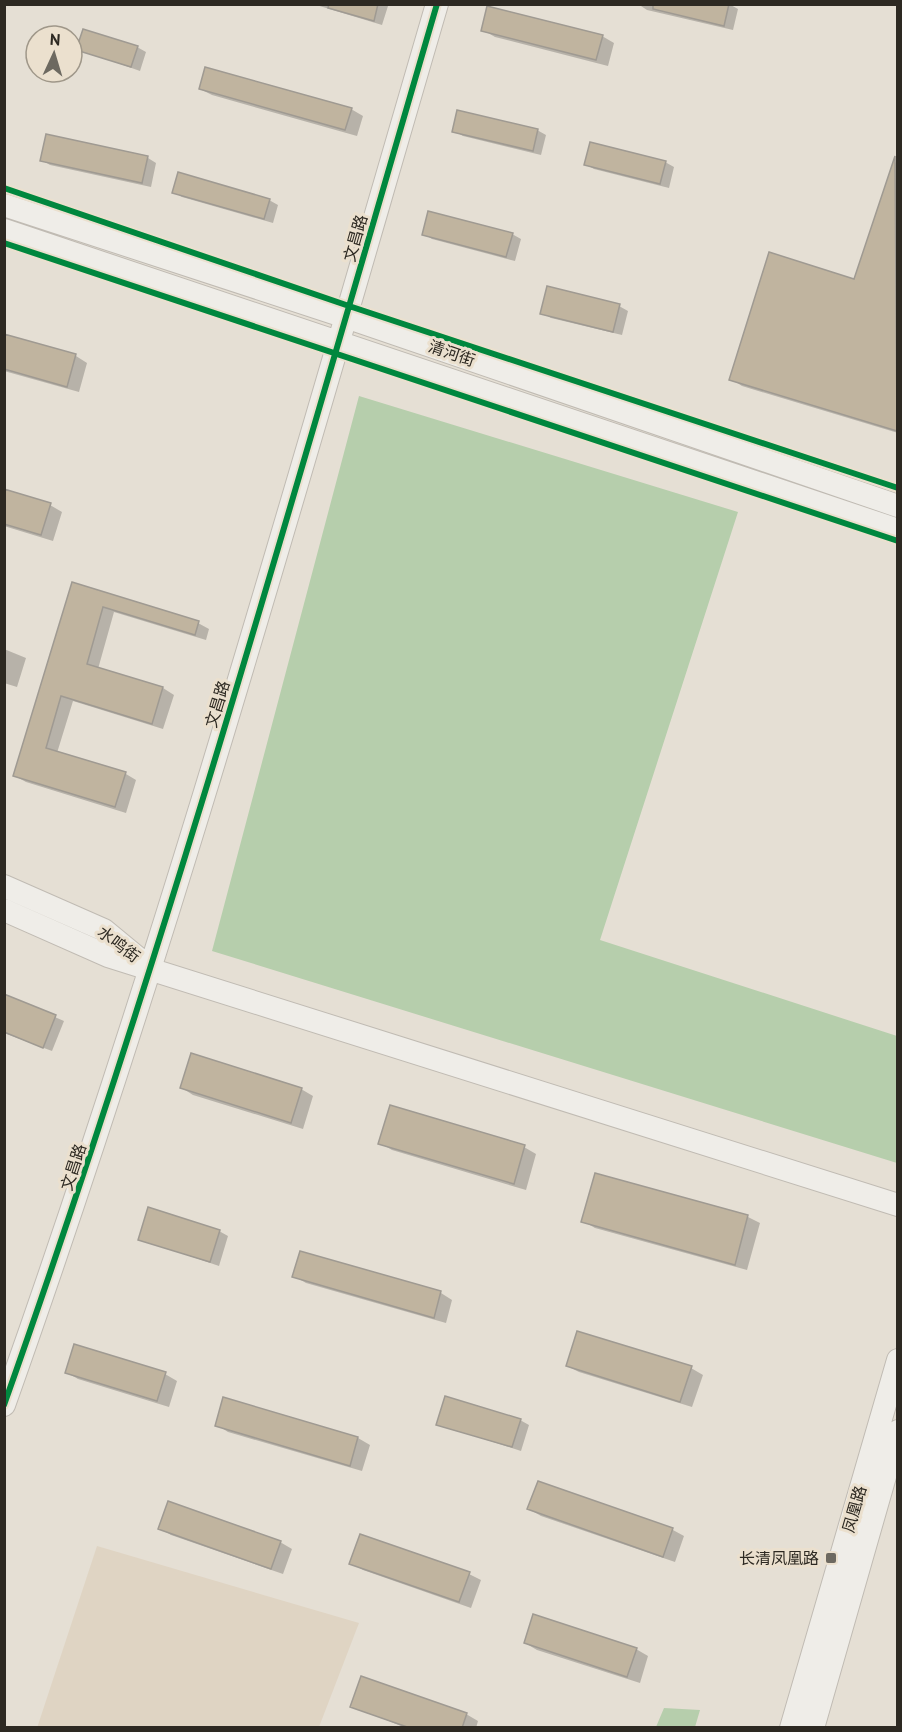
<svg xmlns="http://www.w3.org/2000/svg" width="902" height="1732" viewBox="0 0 902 1732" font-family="'PT Sans','Noto Sans SC',sans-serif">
  <rect width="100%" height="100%" fill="#e5dfd4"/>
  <path fill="#dfd4c3" d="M97,1546L359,1623L319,1727L37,1728Z"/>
  <path fill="#b6ceac" d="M359,396L738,512L600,940L897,1036V1163L212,951Z
    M664,1708L700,1710L695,1727H656Z"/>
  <path fill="#0003" d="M313,4H385L388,6L382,25Z
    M638,4H729L738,9L733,30L647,10Z
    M483,30L602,36L614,43L608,66L495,37Z
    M137,47L146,52L140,71L78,49Z
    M200,89L351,109L363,116L357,136L212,95Z
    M537,130L546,135L541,155L463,136L454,131Z
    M47,136L148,158L156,163L151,187L50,165L42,160Z
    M898,155V433L742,386L731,379L855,280Z
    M665,162L674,167L669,188L594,169L585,164Z
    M174,192L269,200L278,205L273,223L182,197Z
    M424,234H512L521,239L515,261L432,239Z
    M619,306L628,311L622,335L551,318L542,313Z
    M4,335L76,356L87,363L79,392L4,371Z
    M4,491L50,505L62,512L53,541L4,526Z
    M73,584L198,623L209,629L206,640L114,612L98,669L163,688L174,695L163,729L73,701L57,753L126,774L136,780L126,813L26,782L15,776Z
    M4,649L26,658L17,687L4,683Z
    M4,995L64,1021L52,1051L4,1033Z
    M182,1088L301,1089L313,1096L303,1129L193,1095Z
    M380,1143L524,1147L536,1154L526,1190L392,1150Z
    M596,1174L748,1217L760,1223L747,1270L595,1228L583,1221Z
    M219,1231L228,1236L219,1266L140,1239Z
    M301,1252L441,1293L452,1300L446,1323L306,1283L294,1276Z
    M567,1366L691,1368L703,1375L692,1407L579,1372Z
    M66,1372L165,1374L177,1381L169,1407L78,1379Z
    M224,1399L358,1438L370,1445L362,1471L228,1432L217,1425Z
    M520,1420L529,1425L521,1451L438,1424Z
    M539,1483L673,1530L684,1536L675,1562L541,1516L529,1509Z
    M160,1528L280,1542L292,1549L283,1574L171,1535Z
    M351,1563L469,1574L481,1580L471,1608L363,1570Z
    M525,1643L636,1649L648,1656L640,1683L537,1650Z
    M352,1706L466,1714L478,1721L476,1728H406Z"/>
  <path fill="#c0b49f" stroke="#9f9a92" stroke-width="1.5" d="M329,4H378L374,21L328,8Z
    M653,4H729L724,26L653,9Z
    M487,6L603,35L596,60L481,31Z
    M83,29L138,46L131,67L76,50Z
    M205,67L352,108L345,130L199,89Z
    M457,110L538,129L533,151L452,132Z
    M46,134L148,156L142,183L40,161Z
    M590,142L666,161L660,184L584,165Z
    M895,156L897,431L729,380L769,252L854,279Z
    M178,172L270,199L264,219L172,193Z
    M428,211L513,233L506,257L422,235Z
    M547,286L620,304L613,332L540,314Z
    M4,334L76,354L67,387L4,369Z
    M4,489L51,503L41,535L4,524Z
    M72,582L199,621L195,635L103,607L87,664L163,687L152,724L61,696L46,748L126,772L115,807L13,776Z
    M4,994L56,1015L43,1048L4,1032Z
    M191,1053L302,1088L291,1123L180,1088Z
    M390,1105L525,1145L514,1184L378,1144Z
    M595,1173L748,1215L735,1265L581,1222Z
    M148,1207L220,1230L210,1262L138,1240Z
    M300,1251L441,1291L434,1318L292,1277Z
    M577,1331L692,1366L680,1402L566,1366Z
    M74,1344L166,1372L157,1401L65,1373Z
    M445,1396L521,1419L512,1447L436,1425Z
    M223,1397L358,1437L350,1466L215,1426Z
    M538,1481L673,1528L663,1557L527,1509Z
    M168,1501L281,1541L271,1569L158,1529Z
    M360,1534L470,1572L459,1602L349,1564Z
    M533,1614L637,1648L627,1677L524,1643Z
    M361,1676L467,1713L462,1728H410L350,1707Z"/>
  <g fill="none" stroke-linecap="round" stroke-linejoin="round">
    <defs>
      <path id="secondary" d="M4,205L346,317L898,506
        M4,230L898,530
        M4,886L104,930L144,963
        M4,910L108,956L898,1205
        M4,1405C168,944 300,473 437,4
        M791,1728L898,1360
        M813,1728L898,1431"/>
    </defs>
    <use href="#secondary" stroke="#c0bbb3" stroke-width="24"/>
    <use href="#secondary" stroke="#efede8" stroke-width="22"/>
    <defs>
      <path id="cycleway" d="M4,188L349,306L898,488
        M4,243L898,541
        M4,1405C168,944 300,473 437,4"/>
    </defs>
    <use href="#cycleway" stroke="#ebe0ce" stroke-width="10"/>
    <use href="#cycleway" stroke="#00873e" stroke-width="6"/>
  </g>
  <rect fill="#6d6960" stroke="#ebe0ce" stroke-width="2" x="825" y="1552" width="12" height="12" rx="3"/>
  <g text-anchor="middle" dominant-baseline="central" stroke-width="6" stroke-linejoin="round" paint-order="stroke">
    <g font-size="16" fill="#2d2922" stroke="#ebe0ce">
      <text transform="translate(355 238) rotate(-74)">文昌路</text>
      <text transform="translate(452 353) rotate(19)">清河街</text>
      <text transform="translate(217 704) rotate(-73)">文昌路</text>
      <text transform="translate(119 944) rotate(37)">水鸣街</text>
      <text transform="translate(73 1167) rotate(-72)">文昌路</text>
      <text transform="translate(854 1509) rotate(-74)">凤凰路</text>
    </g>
    <g font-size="16" fill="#2d2922" stroke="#ebe0ce" text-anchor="end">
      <text x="819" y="1558">长清凤凰路</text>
    </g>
  </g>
  <rect width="902" height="1732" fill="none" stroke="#2d2922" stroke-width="12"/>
  <g transform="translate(54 54) rotate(4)"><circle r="28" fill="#ebe0ce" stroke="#9f9789" stroke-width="1.5"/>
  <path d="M0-4.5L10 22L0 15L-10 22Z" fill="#6d6960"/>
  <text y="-9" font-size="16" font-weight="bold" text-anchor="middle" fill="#2d2922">N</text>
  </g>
</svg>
